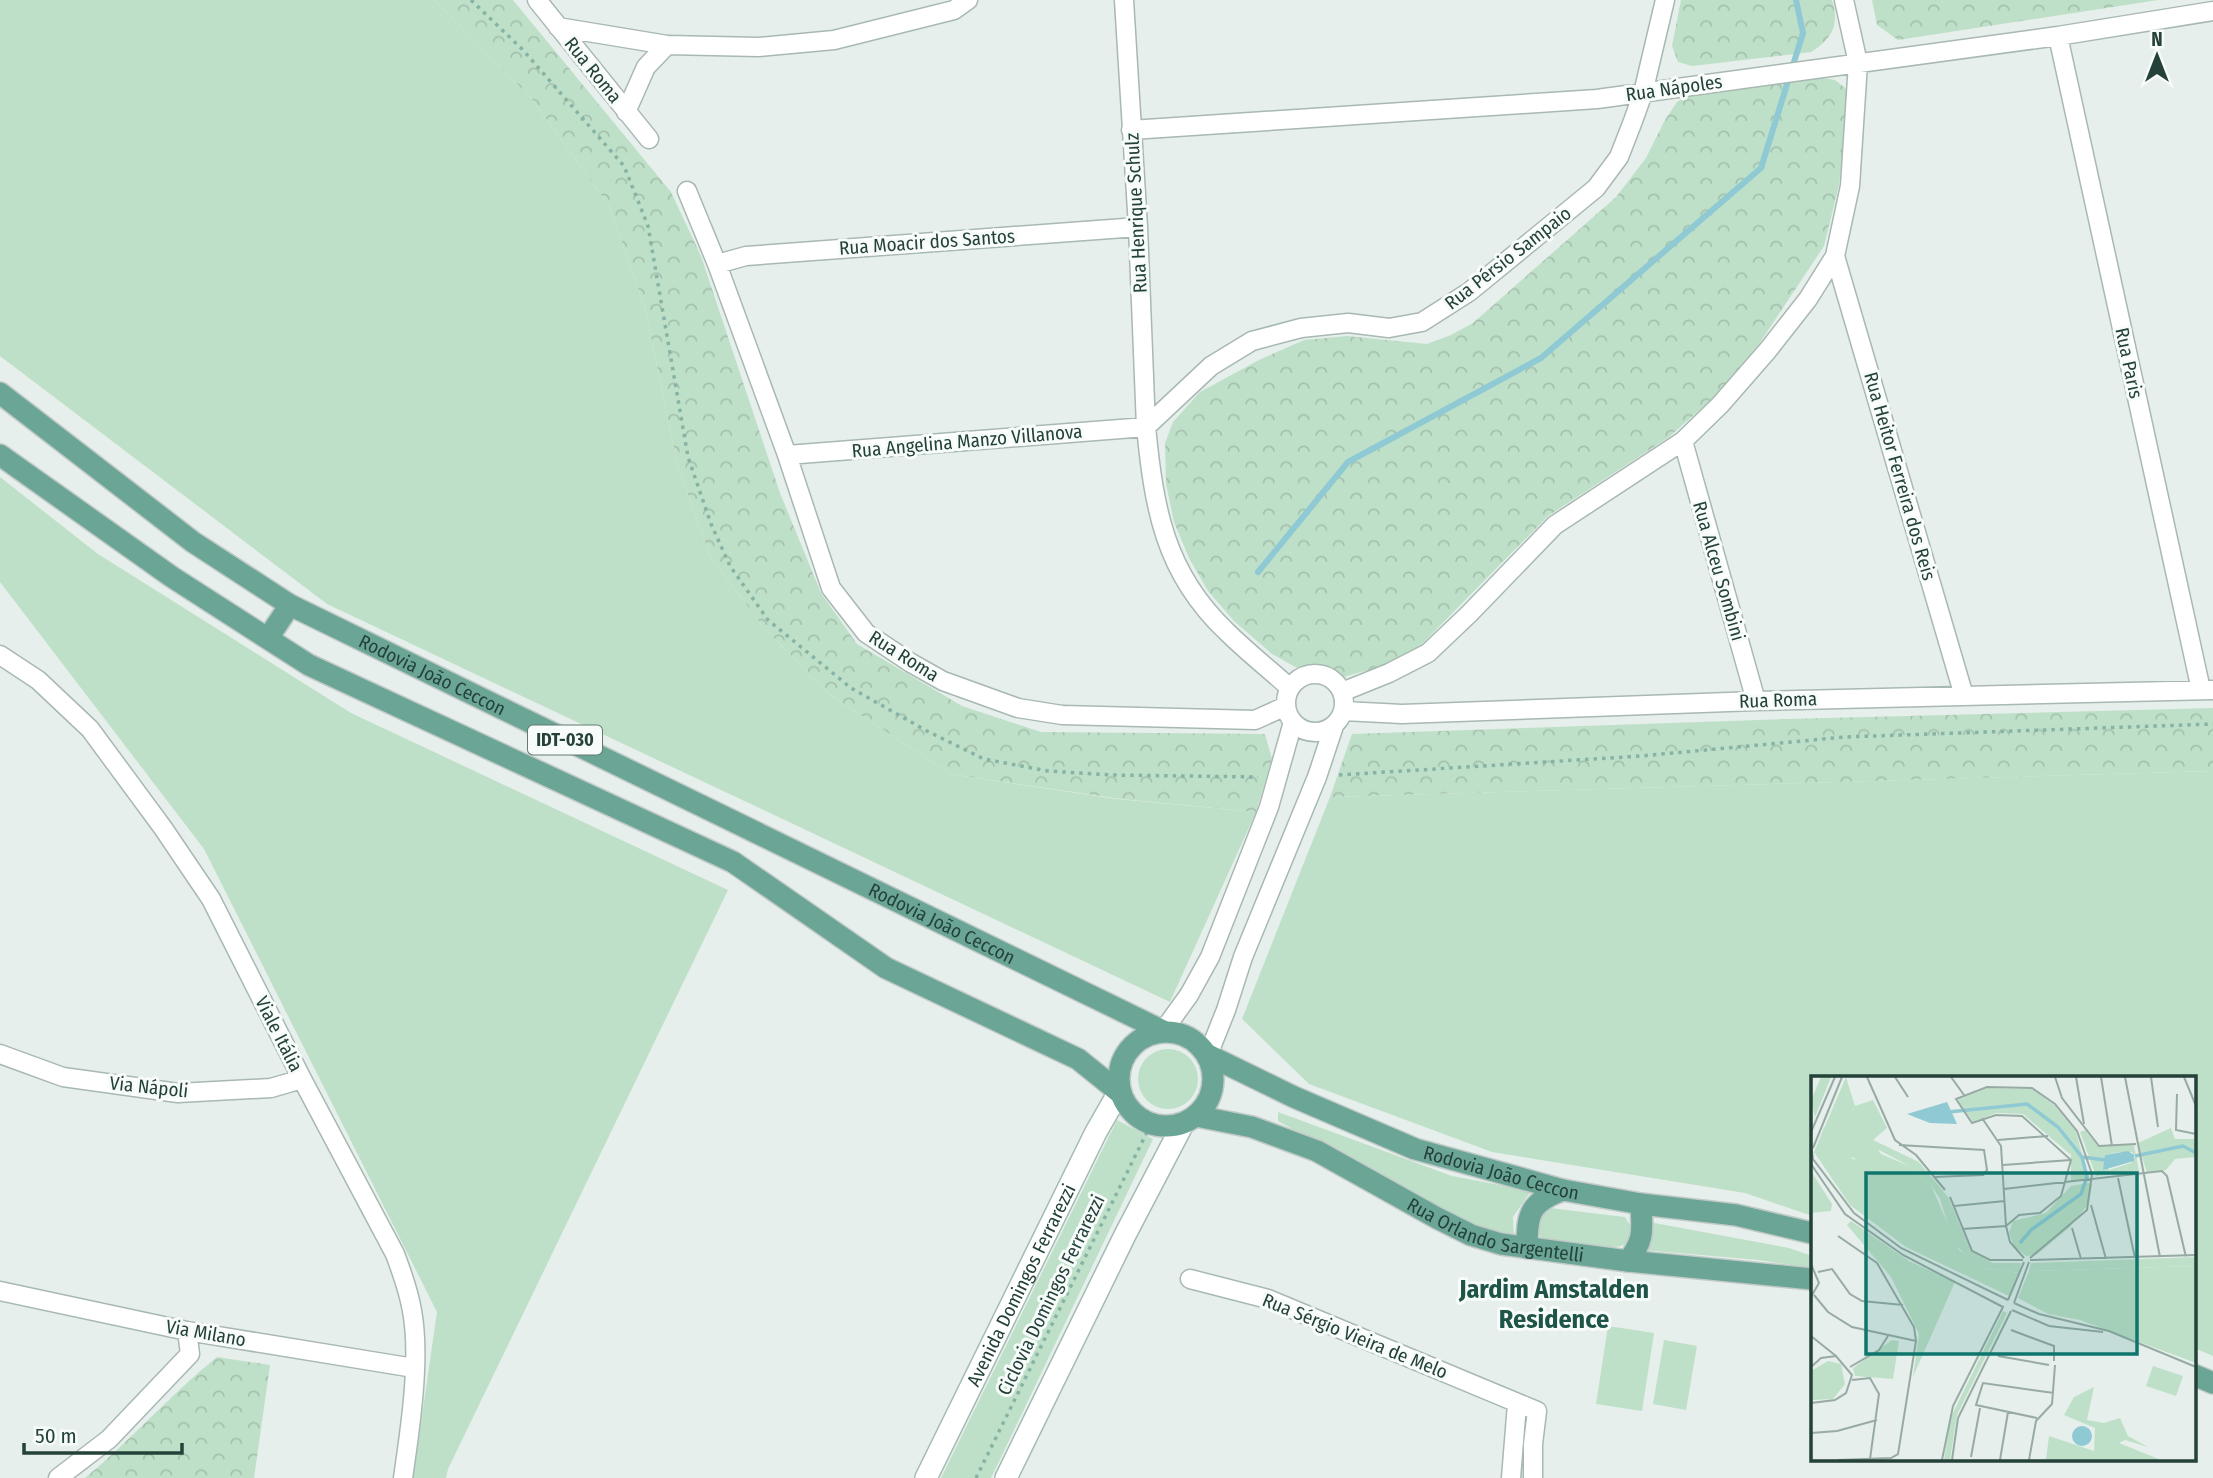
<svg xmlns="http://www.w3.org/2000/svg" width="2213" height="1478" viewBox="0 0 2213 1478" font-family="'Fira Sans Condensed',sans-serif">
  <defs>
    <pattern id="forest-crowns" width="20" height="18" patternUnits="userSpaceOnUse" patternTransform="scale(1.75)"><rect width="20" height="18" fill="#bfe0c8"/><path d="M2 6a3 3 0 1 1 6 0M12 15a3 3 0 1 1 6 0" fill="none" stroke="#a4c1ad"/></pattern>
  </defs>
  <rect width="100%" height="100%" fill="#e6efeb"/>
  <path fill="#bfe0c8" d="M0,0H434L531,98L609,206L645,308L677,463L709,554L763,627L829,694L950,774L1117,799L1256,812L1170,1002L327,604L0,356Z
    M0,477L98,554L351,713L728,890L448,1469L446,1478H413L437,1312L204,849L0,582Z
    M2213,771V1356L2194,1348V1077H1812V1216L1745,1193L1492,1152L1309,1084L1242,1019L1330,797Z
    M1138 1079a30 30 0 1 1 60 0a30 30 0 1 1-60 0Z
    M1278,1112L1452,1176L1531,1191L1513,1217L1514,1241H1503L1409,1194L1278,1121Z
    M1117,1120L1153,1139L1005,1449L991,1478H941Z
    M1550,1208L1625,1217L1633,1230V1241C1615,1254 1568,1244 1545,1242L1538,1234L1539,1216Z
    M1649,1222L1789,1248L1812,1256V1268L1758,1260L1644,1250Z
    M1608,1326L1654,1333L1642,1411L1596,1404Z
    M1664,1340L1697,1346L1686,1410L1653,1404Z"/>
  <path fill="url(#forest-crowns)" d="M434,0H513L671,192L701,256L780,493L821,593L857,644L962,706L1041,732L1265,734L1272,759L1256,812L1121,799L950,774L829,694L763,627L709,554L677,463L645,308L609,206L531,98Z
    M1681,0H1832C1840,25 1832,39 1811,52L1692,66L1678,62L1672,46Z
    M1872,0H2158L1898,40L1877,25Z
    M1819,77L1835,80L1849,91L1839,185L1824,246L1759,344L1713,398L1669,437L1548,516L1421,645L1389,664L1344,677L1308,674L1272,654L1234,621L1208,591L1189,558L1174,522L1166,484L1165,443L1173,422L1200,392L1259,360L1304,340L1347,336L1427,344L1451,335L1473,323L1616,197L1646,158L1665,120L1677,102L1685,97Z
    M2213,708V771L1330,797L1352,734L1788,719Z
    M217,1357L270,1365L254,1478H85C131,1440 170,1395 217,1357Z"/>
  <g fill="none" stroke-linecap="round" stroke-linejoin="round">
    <path stroke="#8ec9d4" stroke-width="6" d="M1258,572L1348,462L1541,358L1761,168L1803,33L1796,0"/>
    <defs>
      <path id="minor" d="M537,0L649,139
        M558,27L667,45L759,47L834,40L954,10L968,0
        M2058,36L2201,690
        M626,112L646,67L667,45
        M1131,130L1597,99L2058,36L2213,11
        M687,191L717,264L787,455L831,588L866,633L911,663L943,681L1018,708L1062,715L1255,720L1286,706
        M1835,256L1964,696
        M717,264L746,256L1138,227
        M1683,441L1756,701
        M787,455L1146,427L1138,227L1124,0
        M0,655L38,680L90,729L163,828L211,899L302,1079L395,1254C402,1273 409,1291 412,1311C421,1358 410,1430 403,1478
        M1286 703a29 29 0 1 1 58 0a29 29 0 1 1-58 0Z
        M1290,688C1269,669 1246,651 1226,631C1164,572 1154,507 1146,427L1211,366L1252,341L1301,328L1348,323L1389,328L1422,322L1469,292L1596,188L1619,157L1633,121L1643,93L1665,0
        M1342,692L1389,673L1428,653L1469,614L1555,525L1683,441L1720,405L1768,350L1808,299L1835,256L1850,186L1858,63L1844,0
        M1344,711L1402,714L1756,701L2213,690
        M1163,1031L1189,995L1210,957L1269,807L1293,722
        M0,1054L63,1077L178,1093L271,1088L302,1079
        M1208,1055L1226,1010L1243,957L1317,777L1334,726
        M1190,1279L1268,1299L1537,1411L1533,1444V1478
        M0,1291L187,1331L414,1368
        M58,1478L109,1439L190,1354L187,1331
        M1511,1478L1517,1404"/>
      <g id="secondary">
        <path id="s1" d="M926,1478L1096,1132L1119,1092"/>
        <path d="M1006,1478L1125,1235L1183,1124"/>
      </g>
      <g id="primary">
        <path id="s2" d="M0,393L193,542L290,605L1163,1031"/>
        <path d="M0,455L172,577L309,665L733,862L886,968L1078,1059L1119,1092"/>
        <path d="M268,638L290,605"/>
        <circle cx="1166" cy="1079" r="47"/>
        <path id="s3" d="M1208,1055L1294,1097L1415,1149L1563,1190L1641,1204L1736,1215L1812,1233"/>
        <path id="s4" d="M1196,1116L1252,1127L1317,1151L1437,1218L1471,1235L1501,1244L1628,1261L1812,1279"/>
        <path d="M1527,1248C1527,1214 1529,1203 1563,1190"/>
        <path d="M1628,1261C1645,1239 1642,1230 1641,1204"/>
        <path d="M2194,1375L2213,1383"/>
      </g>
    </defs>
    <use href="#minor" stroke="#a8b8b2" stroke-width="21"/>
    <use href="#secondary" stroke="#a4bbb3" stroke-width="24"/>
    <use href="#primary" stroke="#c2cac8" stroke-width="24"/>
    <path stroke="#86b3a5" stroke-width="3.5" stroke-dasharray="3.5 5" stroke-linecap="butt" d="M471,0L523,50L624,166L648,226L688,457L711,524L730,566L768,620L851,688L927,731L984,759L1048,771L1112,775L1258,777
      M1339,775L1641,756L1845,737L2213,724
      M976,1478L1151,1124"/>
    <use href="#minor" stroke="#fff" stroke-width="18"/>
    <use href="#secondary" stroke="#fff" stroke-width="21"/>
    <use href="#primary" stroke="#6aa596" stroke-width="21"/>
  </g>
  <g text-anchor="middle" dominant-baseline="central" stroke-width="6" stroke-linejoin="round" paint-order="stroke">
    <rect fill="#f7fbf9" stroke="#637a73" stroke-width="2" x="528" y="725.5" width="74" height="29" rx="5"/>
    <g font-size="18" font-weight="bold" fill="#24423a">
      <text x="565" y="740">IDT-030</text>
    </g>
    <g font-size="19" fill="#24423a" stroke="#f7fbf9">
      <text transform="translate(593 70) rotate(51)">Rua Roma</text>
      <text transform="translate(1674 88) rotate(-8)">Rua Nápoles</text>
      <text transform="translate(1136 213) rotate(-93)">Rua Henrique Schulz</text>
      <text transform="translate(927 242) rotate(-4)">Rua Moacir dos Santos</text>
      <text transform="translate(1508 258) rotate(-38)">Rua Pérsio Sampaio</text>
      <text transform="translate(2129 363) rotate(78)">Rua Paris</text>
      <text transform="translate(967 441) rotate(-5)">Rua Angelina Manzo Villanova</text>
      <text transform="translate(1900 476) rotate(74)">Rua Heitor Ferreira dos Reis</text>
      <text transform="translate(1719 571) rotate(74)">Rua Alceu Sombini</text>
      <text transform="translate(904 656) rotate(32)">Rua Roma</text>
      <text stroke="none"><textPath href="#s2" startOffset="518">Rodovia João Ceccon</textPath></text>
      <text transform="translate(1778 700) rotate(-2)">Rua Roma</text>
      <text stroke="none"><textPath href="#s2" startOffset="1085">Rodovia João Ceccon</textPath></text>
      <text transform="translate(279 1034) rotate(63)">Viale Itália</text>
      <text transform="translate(149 1087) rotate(6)">Via Nápoli</text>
      <text stroke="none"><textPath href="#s3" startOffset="317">Rodovia João Ceccon</textPath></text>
      <text stroke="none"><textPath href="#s4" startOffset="324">Rua Orlando Sargentelli</textPath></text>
      <text stroke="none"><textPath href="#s1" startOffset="215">Avenida Domingos Ferrarezzi</textPath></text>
      <text transform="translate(1051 1295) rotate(-64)">Ciclovia Domingos Ferrarezzi</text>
      <text transform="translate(206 1333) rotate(10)">Via Milano</text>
      <text transform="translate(1355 1336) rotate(22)">Rua Sérgio Vieira de Melo</text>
    </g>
    <g font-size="26" font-weight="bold" fill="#1f5548" stroke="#f7fbf9">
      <text x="1554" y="1289">Jardim Amstalden<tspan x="1554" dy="30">Residence</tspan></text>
    </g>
  </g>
  <g transform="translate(1811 1076)">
    <rect width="385" height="385" fill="#e6efeb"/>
    <path d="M10,1H20L4,41L0,24ZM35,1L44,30L41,35L70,78L98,90L120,109L148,174L171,192L209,197L198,220L95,171L39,129L3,76ZM27,60L59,74L60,90L25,76H5ZM0,95L21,128L20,135L0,137ZM40,145L98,185L144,206L102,301L108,258L80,201L36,149ZM385,190V287L269,244L237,238L207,222L218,195ZM192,235L196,237L146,339L139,384H133L140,341ZM342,290L372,300L365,320L335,310Z" fill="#bfe0c8" fill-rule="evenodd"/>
    <path d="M176,12L221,13L243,29L265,56L278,103L260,105V79L212,38L185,37L162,46L146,24ZM62,24L76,52L62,64L108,86L137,121L160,176L182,187H210L209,197L171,192L156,182L142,165L129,123L120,109L98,90L55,67L41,35L44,30ZM13,51L60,74V90L46,95L44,82L5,76ZM360,52L364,63H385V81L364,83L355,94L336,97L327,67ZM274,54L286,69H323L328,95L285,100L269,56ZM308,76H321L324,81L320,87L298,94L294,79ZM277,107L281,108L278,127L259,151L225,179L215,180L203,170L198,157L202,145L235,137L260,110ZM385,181V190L218,195L220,187ZM81,264L88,265L82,303L44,300L42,292ZM17,285L30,288L34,308L22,323L0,324V295ZM283,311L276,344L293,347L309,342L317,360L337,371L314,364L308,367L350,384H235L238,360L283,375L284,352L253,339L263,321Z" fill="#bfe0c8" fill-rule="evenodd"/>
    <path d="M136,26L146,48L119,47L96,38ZM317,75L323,79V85L292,94L294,79ZM261 360a10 10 0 1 1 20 0a10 10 0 1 1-20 0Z" fill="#8ec9d4"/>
    <path fill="none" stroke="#8ec9d4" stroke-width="3.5" d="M137,36L216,28L247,51L271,81L294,84M324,80L372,70L385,77M209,167L220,154L270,118L276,101L271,81"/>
    <path fill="none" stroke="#98aaa4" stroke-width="2" d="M56,1L84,64L105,79L134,114M84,1L97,21M140,1L153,19M244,1L251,22L288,70L325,68M265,1L273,48M290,1L301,70M314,1L349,181M340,1L347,51M373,1L385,30M366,18L365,54L385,58M0,56L24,1M187,64L237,60M0,68L2,83L43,137L90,172L197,224M88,69L173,74L176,94L172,99L123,101M2,72L31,1M0,88L34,138L92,179L192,231L142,330L131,384M192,89L260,84M307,102L324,182M193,113L351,95L356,100L375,181M139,121L161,175L179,184H212M280,129L295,183M143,130L194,125M261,152L270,183M151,153L195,150L190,70L171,42M27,160L66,187L103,251L105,265L87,378L80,382L27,384M213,182L199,166L195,150L208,139L229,137L250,120L260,84L211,40L185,39L161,47L145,23L176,11L221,12L244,28L266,55L281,98L276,134L219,182M219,184L385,179M0,188L8,207L0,221M7,196L21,193L39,218L51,225L92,229M3,219L17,236L41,251L105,265M197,224L213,186M203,227L218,186M203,227L228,238L298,255L385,291M201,234L238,250L292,256M200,254L243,270V285M0,260L25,280M187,280L238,289M0,291L10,282L25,280L41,299L35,317L24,324L0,327M39,291L68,274L77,260M41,304L59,302L68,318L59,383M226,342L165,329L172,307L243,317M0,357L26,355L66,344M160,381L169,332M141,384L147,342L200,235M189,384L197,336M218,384L225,345L241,328L244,289"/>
    <path fill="#0f766e" fill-opacity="0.15" stroke="#0f766e" stroke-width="3.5" d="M55,97H326V278H55Z"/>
    <rect width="385" height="385" fill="none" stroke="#24423a" stroke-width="3.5"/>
  </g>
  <g transform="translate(2157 56)" stroke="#f7fbf9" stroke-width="5" paint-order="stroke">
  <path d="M0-5L12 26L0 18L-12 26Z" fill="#24423a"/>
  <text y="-10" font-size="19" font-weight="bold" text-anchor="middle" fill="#24423a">N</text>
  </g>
  <path d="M24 1443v10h158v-10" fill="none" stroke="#24423a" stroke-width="3.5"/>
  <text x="35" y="1443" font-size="21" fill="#24423a" stroke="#f7fbf9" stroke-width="5" paint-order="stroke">50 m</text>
</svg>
